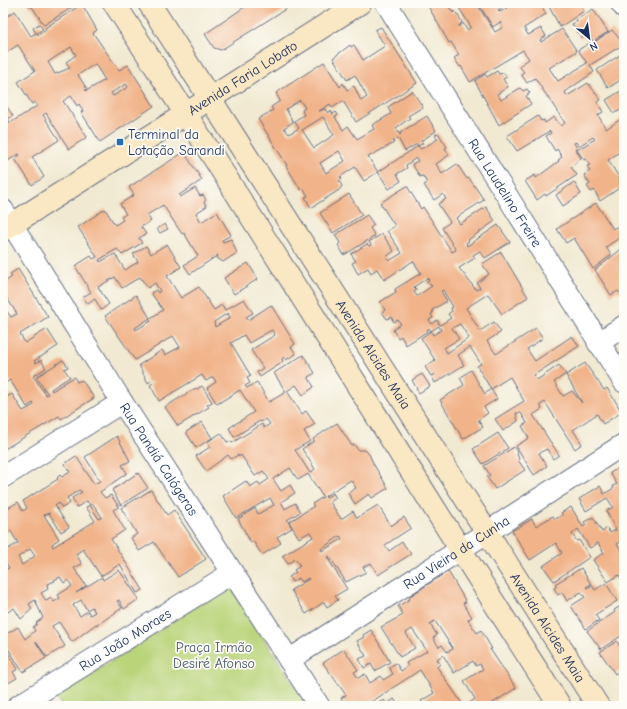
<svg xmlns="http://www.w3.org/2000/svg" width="627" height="709" viewBox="0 0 627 709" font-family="'Comic Neue',sans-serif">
  <rect width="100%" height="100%" fill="#fdfcf7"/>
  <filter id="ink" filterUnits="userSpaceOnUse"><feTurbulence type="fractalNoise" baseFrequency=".025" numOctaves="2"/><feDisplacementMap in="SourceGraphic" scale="8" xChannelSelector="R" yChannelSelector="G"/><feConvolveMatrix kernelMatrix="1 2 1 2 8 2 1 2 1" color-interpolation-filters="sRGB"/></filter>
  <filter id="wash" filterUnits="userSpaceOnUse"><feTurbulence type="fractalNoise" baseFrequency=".012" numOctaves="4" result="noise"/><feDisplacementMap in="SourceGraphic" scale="16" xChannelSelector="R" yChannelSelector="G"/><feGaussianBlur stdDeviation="0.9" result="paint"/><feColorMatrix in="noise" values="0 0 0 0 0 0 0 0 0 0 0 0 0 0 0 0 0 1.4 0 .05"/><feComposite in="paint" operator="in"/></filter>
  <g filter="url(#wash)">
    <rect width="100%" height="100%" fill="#f1e9d1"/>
    <path fill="#bad47a" stroke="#6a826c" d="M229,585L308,706H62L56,697Z"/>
    <g id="blocks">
      <path fill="#f1b389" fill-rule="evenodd" d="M29,3H79L44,25L33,8L28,5Z
        M248,3H295L221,50L214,48L205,34L249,4Z
        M432,3H446L453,13L455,11L462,22L458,27L463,23L467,30L471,27L456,3H476L495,32L503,27L500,22L493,27L479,5L482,3H506L507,4L498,10L500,12L515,3H540L546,14L524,28L528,35L541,28L546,36L540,40L541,42L562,29L577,51L549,68L558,81L587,63L578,50L593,41L590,37L587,39L585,35L581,38L572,24L577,22L576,20L593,9L608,32L595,40L596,41L612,30L624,44L590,65L594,72L565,92L567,96L588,83L601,100L597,102L603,112L598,115L606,129L624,117V149L608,160L620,179L624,177V185L600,201L594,190L591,192L587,186L590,184L584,175L590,171L587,166L590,165L586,159L584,160L577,150L595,139L593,137L579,146L576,142L574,143L577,148L575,149L581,158L571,167L577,175L546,196L545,194L537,200L525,181L535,175L536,178L559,161L558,160L562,157L557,149L555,151L546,136L551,133L550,131L517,151L507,136L538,116L541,121L544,120L545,123L554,117L561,126L565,123L535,78L527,83L521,74L524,72L519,66L529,59L523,50L470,82L461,66L460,67L454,58L459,55L451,42L449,43L428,6Z
        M547,3H585L581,5L584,11L560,27Z
        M82,4L97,30L93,33L102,46L119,70L128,65L154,106L100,142L81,112L83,111L79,104L77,106L71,96L63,101L87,137L69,149L46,113L43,115L59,140L32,157L44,177L32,185L15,159L20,155L19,154L6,162L3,157V101L13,116L8,119L10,123L37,106L35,102L32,104L18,82L35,71L18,45L7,52L3,45V19L15,11L31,36L36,33L33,28L39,24L43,29L37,33L38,35L46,30L45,28ZM71,47L76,55L66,62L70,68L55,74L48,62ZM95,64L105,80L86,91L85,90L87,89L78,75ZM126,84L128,87L113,96L111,93Z
        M381,27L417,83L356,122L343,101L332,108L330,104L319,111L325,109L328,113L331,111L333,114L336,112L338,115L335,117L343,130L348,126L357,139L374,129L372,125L391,114L388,107L412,91L423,107L408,116L410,118L396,128L400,135L401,132L427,116L436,131L421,141L423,143L418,146L417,144L405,151L398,138L393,141L394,143L368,157L378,172L364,181L355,167L340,177L342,179L339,181L342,186L339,190L311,208L305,197L308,196L303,188L301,190L286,166L287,165L258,119L273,110L271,107L280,101L276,93L324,62L340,87L343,83L347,90L354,86L361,101L367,97L355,75L347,80L333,58L350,45L351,47L354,45L363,60L385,46L375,30ZM300,100L305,108L302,110L304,115L294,121L299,128L289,134L284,128L293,122L286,109ZM323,117L334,135L314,148L302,130ZM339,151L345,161L326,173L320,163Z
        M623,53L624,78L608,88L597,70Z
        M497,71L499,74L504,73L507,77L503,79L508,87L497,94L501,100L520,88L523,91L527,89L530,93L526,96L531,104L499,125L475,81L485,74L487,77Z
        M624,89V109L614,113L606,100Z
        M438,133L447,147L445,148L449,155L436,164L442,174L457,164L467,179L469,178L484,200L456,218L460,224L486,207L495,221L468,240L469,241L466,243L467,246L498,225L510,242L485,258L480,251L473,255L475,258L459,268L476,290L480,288L477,283L489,274L482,264L501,252L528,297L502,314L488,294L466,308L480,331L494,322L501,332L487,341L496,354L536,328L543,338L527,349L535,361L572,336L579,346L534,375L537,380L559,365L566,374L554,382L563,396L572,391L582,403L566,375L585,363L604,390L607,388L622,412L603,424L597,414L573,430L582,444L575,449L545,402L540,405L542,409L533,415L559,455L553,459L547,449L539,453L547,466L534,475L516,446L529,438L522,426L527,423L521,413H516L518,421L503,431L495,419L524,401L510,377L491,389L497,399L484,407L488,413L478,420L483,427L463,439L440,400L464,385L460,378L471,370L485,394L491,389L477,366L481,364L470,347L458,355L464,365L435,383L432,377L435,374L431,376L425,367L435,360L421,338L431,331L433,335L441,330L439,326L431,331L429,328L427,330L428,331L406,345L401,336L398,338L393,330L401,324L398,320L394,322L391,317L387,319L382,312L385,310L380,302L396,292L395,289L421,273L413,261L384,280L377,269L371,273L368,268L358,274L352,263L356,261L351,254L367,244L369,246L371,245L369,242L382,234L394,251L386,257L389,261L402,253L387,231L395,226L380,203L407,186L421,209L423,207L452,252L456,250L442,228L450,222L438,204L446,199L443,194L434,200L424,185L427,183L423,176L420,177L412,164L418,161L416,158L406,165L407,168L397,174L401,181L389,189L378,172L418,146L421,149L438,139L435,135ZM427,278L429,280L426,282L432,286L417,296L414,292L417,290L414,287ZM443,290L453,307L451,308L452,311L448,314L451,318L440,325L437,320L432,324L429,320L433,318L431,314L433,313L432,310L447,301L441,291ZM460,324L469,338L447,353L444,348L459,339L452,328Z
        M184,152L202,180L179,195L180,197L195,188L200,196L203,195L206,200L204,202L207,206L196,213L201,222L217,212L231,235L222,240L223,242L231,239L237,253L223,262L217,258L218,255L190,274L184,265L198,256L184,233L182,234L163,205L147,215L151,221L141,227L146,234L139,238L142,243L122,255L117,249L99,260L100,262L115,254L125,270L138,262L133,254L146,246L151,254L167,244L181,267L167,276L181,298L199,287L214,310L222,305L225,310L244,299L253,313L246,317L248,320L271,305L295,344L291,347L296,354L286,360L284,357L282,359L283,362L260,377L257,372L263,368L251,350L275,335L272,330L249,343L244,335L231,343L251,376L247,378L250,383L245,386L247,388L257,382L269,402L286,392L274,373L303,355L315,373L308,377L314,387L303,395L296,385L287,391L302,414L306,411L315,424L304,431L310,441L295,450L310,473L315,469L302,449L314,441L313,439L337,423L352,446L354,444L358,450H365L369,454L374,465L388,488L372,498L369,494L355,504L348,493L356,488L351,480L325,496L326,498L333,493L336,498L330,502L341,519L353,511L357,518L378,505L391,526L404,517L411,528L385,545L389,551L402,542L411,554L378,575L371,563L363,567L366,572L346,582L329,556L327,557L347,589L335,596L338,600L327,607L324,602L306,614L291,590L309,579L308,578L302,582L299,578L292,582L289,577L296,572L294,570L300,566L295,559L288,564L282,556L313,537L310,532L299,538L289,522L314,506L312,504L323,497L308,474L298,480L290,468L273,479L281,491L290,485L295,493L281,502L285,509L295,503L300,512L287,520L292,528L277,537L281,543L262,555L253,541L251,543L238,519L255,508L258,514L274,505L270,498L236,518L223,496L246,481L250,487L258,482L260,485L269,479L263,471L255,476L241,455L239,457L238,455L231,459L228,455L206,471L196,456L210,447L207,442L221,433L227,442L230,441L232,443L262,424L264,428L270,424L266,419L261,422L260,421L234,437L229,428L254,412L240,390L217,404L207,388L216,382L213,377L206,381L202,375L159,401L150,385L153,383L151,381L148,383L139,365L162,350L165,355L180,347L173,336L135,360L105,316L136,295L150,318L135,328L136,330L151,321L149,319L163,310L151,293L156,290L158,293L160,291L155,283L148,288L140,277L122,288L115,277L98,287L109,304L101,310L95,299L88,304L83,297L91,292L75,266L91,256L93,259L97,257L78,227L105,209L115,225L123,220L121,217L126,214L120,204L134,195L129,187ZM228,313L230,318L215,327L214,322ZM340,536L342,539L322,551L321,549Z
        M574,182L581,194L563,206L556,195Z
        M349,194L362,215L333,233L320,213Z
        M596,203L613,229L624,222V241L621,242L619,238L606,247L611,255L593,269L574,238L566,243L557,229Z
        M367,215L374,225L370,228L375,236L344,255L338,245L340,243L335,235Z
        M165,224L168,229L160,233L157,229Z
        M624,247V290L620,293L618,291L611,295L595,270Z
        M248,263L258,279L234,294L224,278Z
        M18,269L48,317L20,334L25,343L47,329L58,346L34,361L36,363L41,360L46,368L33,376L46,395L48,394L36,377L63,360L68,367L64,369L70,377L51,389L52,391L74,377L77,382L82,380L94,398L61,419L59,416L3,450V399L12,394L23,411L34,405L33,403L27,407L10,380L3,385V326L5,325L3,323V306L11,317L17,314L3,292V283L12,277L10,274Z
        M422,374L430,386L419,393L412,380Z
        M202,386L212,402L207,405L209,407L178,426L165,407L196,388L197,389Z
        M202,422L212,438L196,448L186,432Z
        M498,433L508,448L483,464L473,449Z
        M117,436L130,461L122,465L127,473L100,492L105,498L111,495L119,507L113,510L125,530L111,539L143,590L137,593L120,564L101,576L83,549L76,554L82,564L74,568L86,586L76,593L102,577L103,580L119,570L139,599L124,609L119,600L117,601L122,608L97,625L96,624L72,642L59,622L52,626L65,646L47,657L36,642L46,658L23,672L7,647L5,648L18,669L13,672L17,678L3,686V636L18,627L25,639L35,631L33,627L37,624L36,623L43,618L35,600L29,604L32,609L21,619L14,608L3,615V600L7,597L3,590V571L9,568L3,558V552L18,543L10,530L3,535V511L18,502L23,511L27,508L23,501L58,479L57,478L60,475L62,477L70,472L64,464L76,456L94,484L100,481L85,457ZM79,490L82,492L72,498L77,507L87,501L90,505L93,504L102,517L99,519L90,505L86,507L95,521L53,547L52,544L59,539L44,515L49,513L61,532L69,527L55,506L59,503L62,508L70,503L67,498ZM30,549L35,556L22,565L18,557ZM60,577L64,583L68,580L72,586L58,595L60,598L54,602L51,598L46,601L41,593L48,589L47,584L55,581L54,580ZM81,600L87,610L92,607L95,612L90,615L88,611L80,616L73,605Z
        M514,447L518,454H517L519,459L518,460L525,470L495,489L487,477L490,475L484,466Z
        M624,465V540L617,544L624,554V584L619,575L608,582L593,560L604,553L598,543L590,548L578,529L572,534L577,541L579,540L590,557L554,581L543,566L562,553L556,543L530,560L512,531L532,519L536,526L553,516L555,519L563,515L561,513L571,507L583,527L586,525L584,522L593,517L602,532L607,528L610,533L616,530L606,511L613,507L607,498L586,511L579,499L600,486L604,494L614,488L613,486L617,484L610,473Z
        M138,473L148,488L121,505L112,490Z
        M151,490L167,515L174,510L206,559L178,577L154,542L139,551L131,538L137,534L121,508Z
        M581,568L591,584L586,587L587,588L592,585L595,590L606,583L617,601L595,615L599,620L586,629L571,606L585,597L581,592L567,601L562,592L558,595L554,588L557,586L555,584Z
        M448,571L466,602L463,603L472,617L468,620L477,633L481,630L492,649H490L516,688L488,706H465L475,699L464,681L483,669L480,664L476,666L473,661L454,673L443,655L437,659L440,664L437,667L464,706H425L421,701L434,693L420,670L365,706H346L341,698L346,695L323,663L344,649L358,670L354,672L358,678L365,674L370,683L381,676L383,680L393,674L389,667L396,663L401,671L408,666L406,663L427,651L415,633L412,629L406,633L415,648L400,657L381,627L403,615L398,606L410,599L409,597ZM435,621L453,649L447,652L442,645L439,647L433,638L437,635L430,624Z
        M624,604V634L601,649L587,631L615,612L614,610Z
        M371,630L390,662L375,671L371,664L364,668L359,659L366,656L357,641L364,637L363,635Z
        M617,641L620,647L624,644V668L615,674L600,652Z
        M394,699L399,706H372L384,700L387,704Z"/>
    </g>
  </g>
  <g filter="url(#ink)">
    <use href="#blocks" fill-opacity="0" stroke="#667086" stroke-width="1"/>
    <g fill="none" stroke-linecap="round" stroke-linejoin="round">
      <defs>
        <g id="street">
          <path id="s1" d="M386,3L624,382"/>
          <path d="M621,3L624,7"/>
          <path id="s2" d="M3,210L122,402L319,706"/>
          <path d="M598,343L624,326"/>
          <path d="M3,477L122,402"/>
          <path id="s3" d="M289,660L624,444"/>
          <path id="s4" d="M18,706L232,573"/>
        </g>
        <g id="secondary">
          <path d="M114,3C266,235 410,473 560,706"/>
          <path id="s5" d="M149,3L598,706"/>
          <path id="s6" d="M3,230L360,3"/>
        </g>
      </defs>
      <use href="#street" stroke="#667086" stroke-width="23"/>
      <use href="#secondary" stroke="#667086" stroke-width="24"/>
      <use href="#street" stroke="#fff" stroke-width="21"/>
      <use href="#secondary" stroke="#fae7c3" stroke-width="22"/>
    </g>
  </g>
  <rect fill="#1f6fb2" stroke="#fdfcf7" stroke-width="1.5" x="116" y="138" width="8" height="8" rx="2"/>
  <g text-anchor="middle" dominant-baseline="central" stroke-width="3.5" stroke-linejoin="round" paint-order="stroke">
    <g font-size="14" fill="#1b2f5e" stroke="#fdfcf7">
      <text stroke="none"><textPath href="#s6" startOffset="284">Avenida Faria Lobato</textPath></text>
      <text stroke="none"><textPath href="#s1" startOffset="224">Rua Laudelino Freire</textPath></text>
      <text stroke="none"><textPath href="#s5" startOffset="417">Avenida Alcides Maia</textPath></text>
      <text stroke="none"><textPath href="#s2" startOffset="294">Rua Pandiá Calógeras</textPath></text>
      <text stroke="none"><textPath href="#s3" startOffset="199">Rua Vieira da Cunha</textPath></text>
      <text stroke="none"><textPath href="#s5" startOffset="741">Avenida Alcides Maia</textPath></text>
      <text stroke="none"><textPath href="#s4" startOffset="126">Rua João Moraes</textPath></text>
    </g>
    <g font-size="14" fill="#1b2f5e" stroke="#fdfcf7" text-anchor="start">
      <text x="128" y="134">Terminal da<tspan x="128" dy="16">Lotação Sarandi</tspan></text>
    </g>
    <g font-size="14" fill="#435865" stroke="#fdfcf7">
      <text x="214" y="647">Praça Irmão<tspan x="214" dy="16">Desiré Afonso</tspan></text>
    </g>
  </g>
  <rect width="627" height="709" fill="none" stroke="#fdfcf7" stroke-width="16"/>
  <g transform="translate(589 38) rotate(151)" stroke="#fdfcf7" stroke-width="3" paint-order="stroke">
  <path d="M0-3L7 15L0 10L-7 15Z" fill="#1b2f5e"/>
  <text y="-6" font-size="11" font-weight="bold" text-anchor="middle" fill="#1b2f5e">N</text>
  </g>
</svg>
